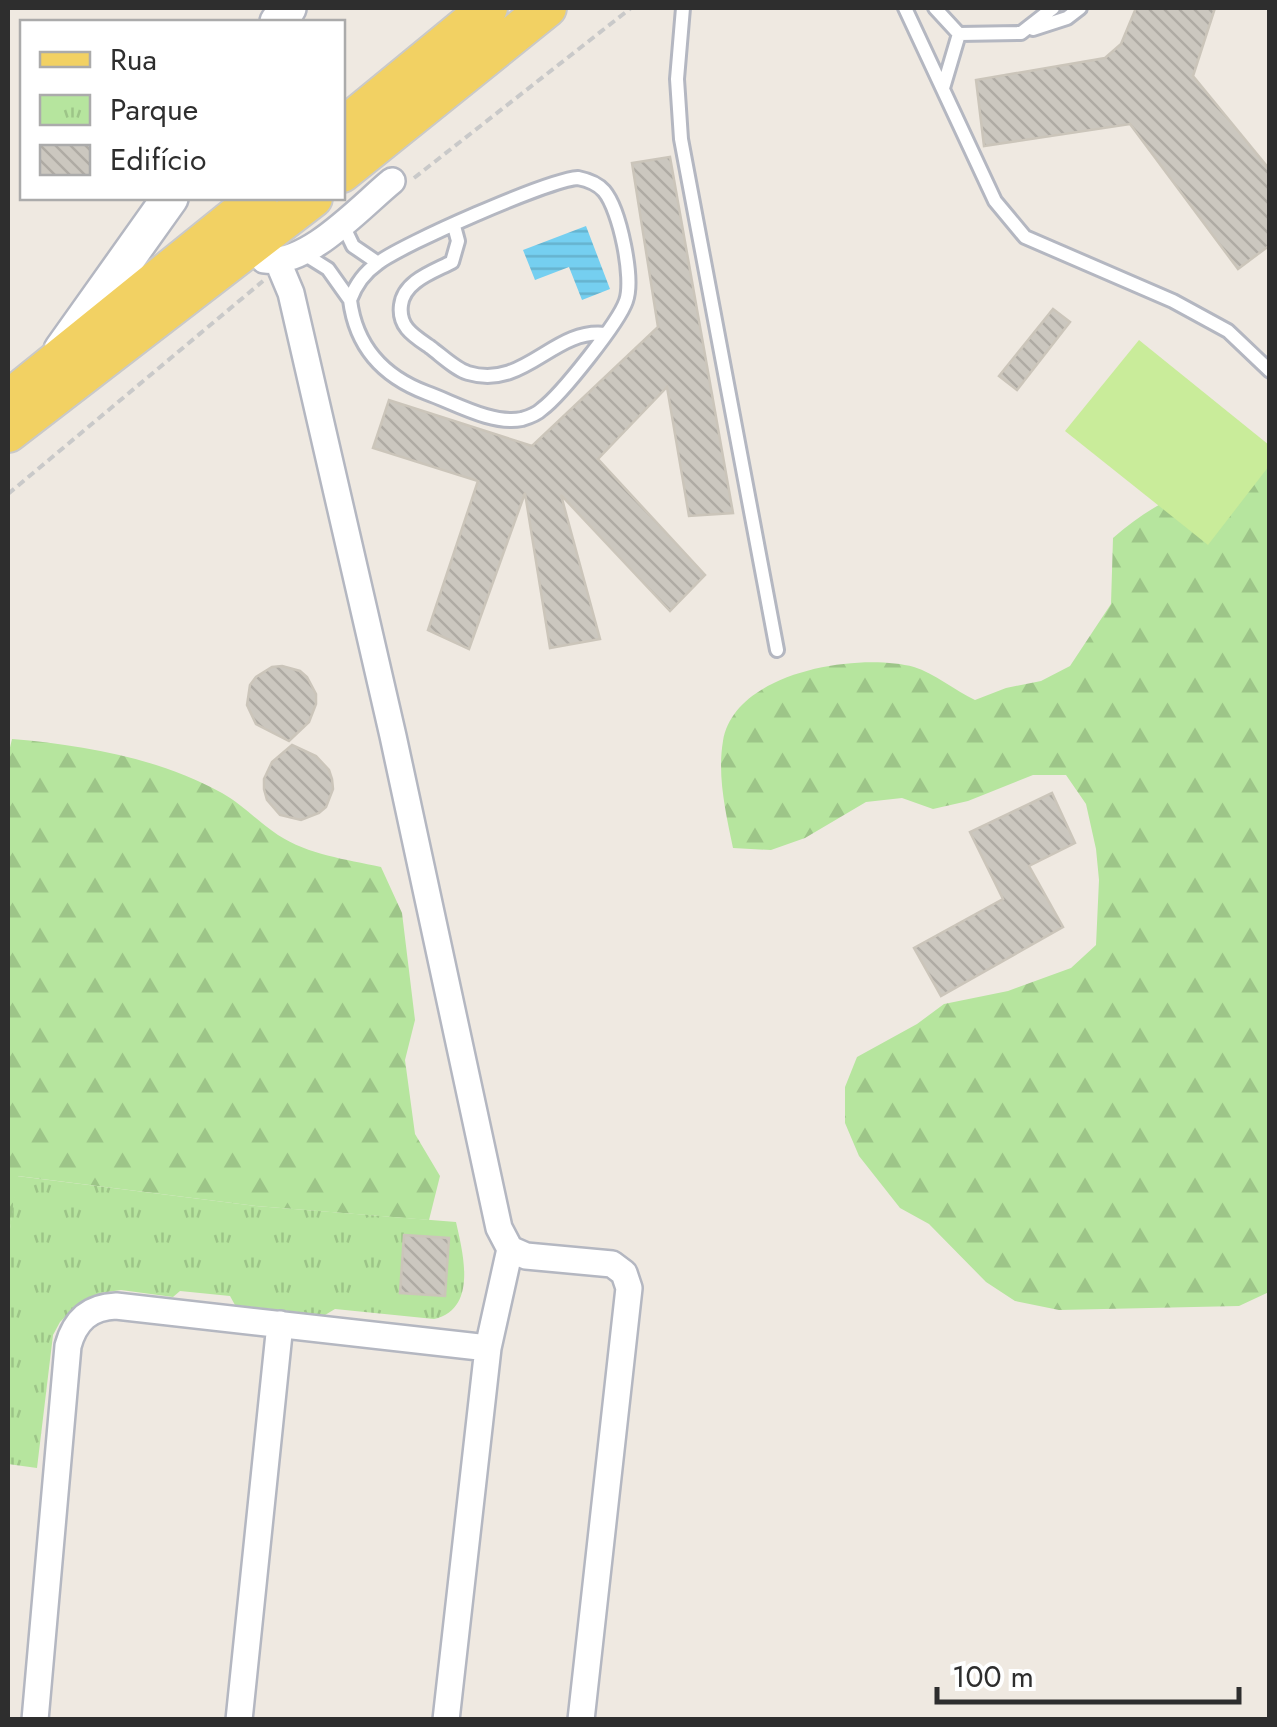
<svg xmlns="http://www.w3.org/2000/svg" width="1277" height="1727" viewBox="0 0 1277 1727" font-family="Jost,sans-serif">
  <defs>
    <pattern id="forest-firs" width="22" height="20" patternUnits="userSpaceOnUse" patternTransform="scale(2.5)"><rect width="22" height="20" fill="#b6e59e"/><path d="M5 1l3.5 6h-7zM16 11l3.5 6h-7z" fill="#9dc588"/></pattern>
    <pattern id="park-tufts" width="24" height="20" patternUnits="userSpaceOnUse" patternTransform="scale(2.5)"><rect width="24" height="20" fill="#b6e59e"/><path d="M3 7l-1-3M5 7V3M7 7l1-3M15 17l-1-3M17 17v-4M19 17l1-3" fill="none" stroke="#9dc588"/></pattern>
    <pattern id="water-rules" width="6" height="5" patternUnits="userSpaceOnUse" patternTransform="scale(2.5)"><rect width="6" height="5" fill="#75cff0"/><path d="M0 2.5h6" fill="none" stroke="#66b2ce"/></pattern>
    <pattern id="building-back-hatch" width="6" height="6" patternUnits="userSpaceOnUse" patternTransform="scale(2.5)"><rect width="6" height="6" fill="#cbc7bf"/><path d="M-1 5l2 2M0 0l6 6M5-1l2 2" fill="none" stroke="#afaba4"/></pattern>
  </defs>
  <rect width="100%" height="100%" fill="#efe9e1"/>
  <path fill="url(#forest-firs)" d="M1269,467V1292L1239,1306L1059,1310L1015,1301L986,1282L929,1224L900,1208L859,1156L845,1123V1087L857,1057L917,1024L944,1004L1008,991L1071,968L1096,945L1099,880L1096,849L1086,804L1066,775H1033L968,801L933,809L902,798L866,802L805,838L771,850L733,848C726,814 717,776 723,741C734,672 857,652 914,667C934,673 956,691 975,700L1006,688L1041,681L1070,666L1111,604L1113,538C1160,497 1208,478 1269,467Z
    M12,739C83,745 159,758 222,793C242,804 258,822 278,835C309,855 345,859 381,867L402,913L415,1020L405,1060L415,1134L440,1176L429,1220L256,1206L18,1176L8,1244V756Z"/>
  <path fill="url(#park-tufts)" d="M17,1176L256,1206L456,1222C463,1253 478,1309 434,1319L335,1309L325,1315L235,1305L230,1296L180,1291L173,1297L121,1290L100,1293L80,1302L60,1322L53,1335L37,1468L8,1464V1244Z"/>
  <path fill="#c9ec9a" d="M1139,340L1269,445V466L1208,545L1065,431Z"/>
  <path fill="url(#water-rules)" d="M586,226L610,289L582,300L569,267L535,280L523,250Z"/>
  <path fill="url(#building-back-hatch)" stroke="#cbc5ba" stroke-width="2.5" d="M1136,8H1215L1193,76L1270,170V245L1238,269L1130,124L984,146L976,80L1105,58L1121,44Z
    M670,157L733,513L689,516L667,387L598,459L705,575L670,611L561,495L600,639L550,648L525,493L469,649L428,630L478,481L373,448L389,400L532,446L658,327L632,163Z
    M1053,309L1070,322L1017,390L999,376Z
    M282,666L300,671L307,677L316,694V704L309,722L289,741L256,724L247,705L250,685L256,677L272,667Z
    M292,745L316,756L329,770L332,779L333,789L326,807L319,813L301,820L280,815L267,800L264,789V779L272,762Z
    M1052,793L1075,843L1029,866L1063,927L941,996L914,948L1003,899L970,832Z
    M404,1235L449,1238L445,1296L400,1293Z"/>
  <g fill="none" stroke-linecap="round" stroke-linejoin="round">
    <defs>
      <path id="lane" d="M683,8L677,79L681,139L777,650
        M905,8L995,201L1025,237L1173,301L1228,331L1270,371
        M935,8L959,34L1021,33L1053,8
        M1033,29L1067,18L1080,8
        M943,88L959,34
        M578,178C588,180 597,183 604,191C620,210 634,279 626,301C619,322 561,395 542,409C537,414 529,417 522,419C492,425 455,403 427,393C384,377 356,347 350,300C355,286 365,272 378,263C403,244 548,180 578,178Z
        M342,223L353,246L378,263
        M454,226L458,241L452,262C433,272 404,281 401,305C398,327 414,336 430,347C441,355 455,369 468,373C525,390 553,328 605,334
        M304,254L328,269L350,300"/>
      <path id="street" d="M264,260C307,267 360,207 392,181
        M278,262L291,293L393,736L499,1228L510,1249L526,1256L612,1264L624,1273L629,1288L581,1720
        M35,1720L68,1346C75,1320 90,1307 116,1306L488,1348
        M239,1720L280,1324
        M446,1720L488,1348L510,1249"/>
      <path id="secondary" d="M278,22L288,8
        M62,350L170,198"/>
      <path id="primary" d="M342,128L488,8
        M342,173L547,8
        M8,400L258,198
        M8,433L313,198"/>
    </defs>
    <use href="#lane" stroke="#b4b7c1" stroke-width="18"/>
    <use href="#street" stroke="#b4b7c1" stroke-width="30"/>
    <use href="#secondary" stroke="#b4b7c1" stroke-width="40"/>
    <use href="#primary" stroke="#c9c9c9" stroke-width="42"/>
    <path stroke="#c9c9c9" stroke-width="4" stroke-dasharray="8 5" stroke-linecap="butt" d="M414,178L631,8
      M8,494L263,281"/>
    <use href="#lane" stroke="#fff" stroke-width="12"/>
    <use href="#street" stroke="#fff" stroke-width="25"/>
    <use href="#secondary" stroke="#fff" stroke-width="35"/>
    <use href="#primary" stroke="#f2d163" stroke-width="38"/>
  </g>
  <rect width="1277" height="1727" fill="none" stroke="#2e2e2e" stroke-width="20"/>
  <rect x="20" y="20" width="325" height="180" fill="#ffffff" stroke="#ababab" stroke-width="2.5"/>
  <rect x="40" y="52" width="50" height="15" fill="#f2d163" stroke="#ababab" stroke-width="2.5"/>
  <text x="110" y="70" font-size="30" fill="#2e2e2e">Rua</text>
  <rect x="40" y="95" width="50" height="30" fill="url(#park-tufts)" stroke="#ababab" stroke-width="2.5"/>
  <text x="110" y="120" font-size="30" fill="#2e2e2e">Parque</text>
  <rect x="40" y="145" width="50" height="30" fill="url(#building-back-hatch)" stroke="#ababab" stroke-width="2.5"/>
  <text x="110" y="170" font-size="30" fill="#2e2e2e">Edifício</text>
  <path d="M937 1687v15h302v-15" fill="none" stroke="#2e2e2e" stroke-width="5"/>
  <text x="952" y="1687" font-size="30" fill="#2e2e2e" stroke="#ffffff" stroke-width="8" paint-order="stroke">100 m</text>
</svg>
